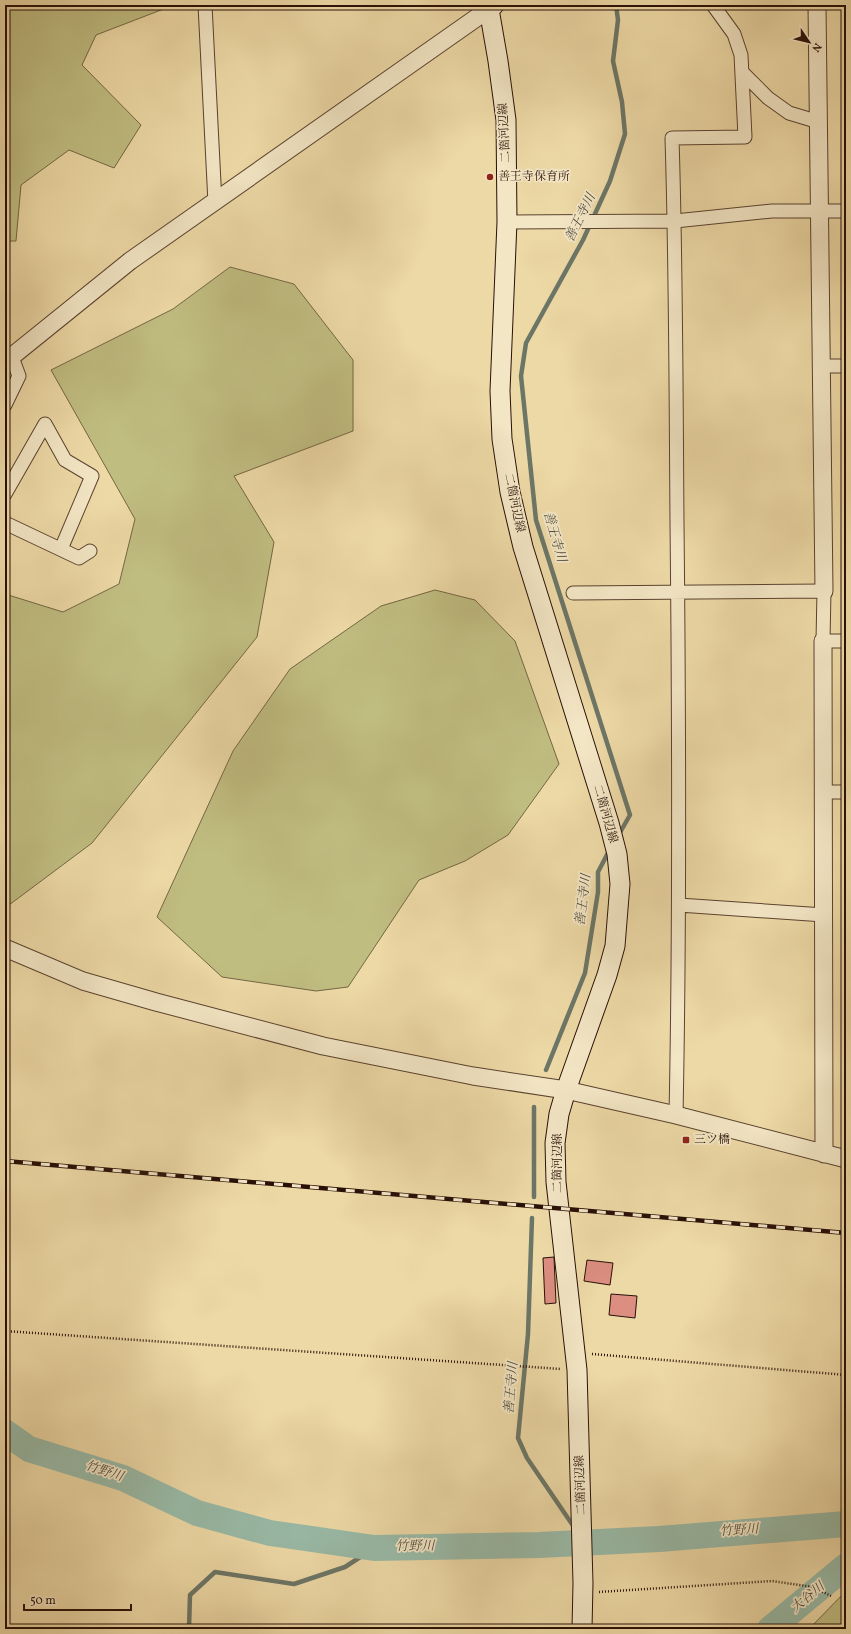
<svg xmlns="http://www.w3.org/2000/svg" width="851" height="1634" viewBox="0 0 851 1634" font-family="Vollkorn,'Noto Serif JP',serif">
  <rect width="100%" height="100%" fill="#edd9a6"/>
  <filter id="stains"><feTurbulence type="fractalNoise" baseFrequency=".005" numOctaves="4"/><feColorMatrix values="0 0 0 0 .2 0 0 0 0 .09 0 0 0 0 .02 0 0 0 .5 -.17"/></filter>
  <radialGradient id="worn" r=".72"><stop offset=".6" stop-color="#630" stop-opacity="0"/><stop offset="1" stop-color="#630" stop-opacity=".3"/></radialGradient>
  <path fill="#c0bd81" stroke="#746644" d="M7,5H174L96,35L82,65L141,125L114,168L69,150L21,185L16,241H5V9Z
    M230,267L294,284L353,360V431L234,476L274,542L257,637L92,843L5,908V594L63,612L119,584L135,519L51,370L173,309Z
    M435,590L475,600L515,641L559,764L508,835L465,861L419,880L348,987L316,991L222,977L157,917L233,751L290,669L381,606Z
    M846,1591V1629H809Z"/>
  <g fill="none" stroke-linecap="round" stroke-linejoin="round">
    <path stroke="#6c7667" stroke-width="4.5" d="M616,5L618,20L613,61L622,102L625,134L610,181L583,240L526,343L521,376L536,520L630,815L618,836
      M546,1070L585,973L598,892V872L610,849
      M534,1197V1107
      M532,1218L528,1334L518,1438L527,1458L574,1527
      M189,1629L190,1595L215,1572L294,1584L345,1567L374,1548"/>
    <path stroke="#99baa7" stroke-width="26" d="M5,1432L29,1449L123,1478L197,1513L270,1533L374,1548L539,1545L659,1539L846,1524
      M770,1629L846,1566"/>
  </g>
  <path fill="#dc8e80" stroke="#291007" d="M554,1257L556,1303L545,1304L543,1258Z
    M587,1260L613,1263L610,1285L584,1281Z
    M611,1294L637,1296L635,1318L609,1315Z"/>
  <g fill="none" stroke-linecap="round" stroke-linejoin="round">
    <defs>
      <path id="minor" d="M205,5L215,203
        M743,73L768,98L789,113L819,122
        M507,222L675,221L772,211H846
        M821,366H846
        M5,405L19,376L12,357
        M5,494L45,424L65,460L92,476L61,549
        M5,523L79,558L90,551
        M573,593L824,591L823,641H846
        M823,792H846
        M679,905L824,915
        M676,1115C680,917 679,719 677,521C676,393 676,265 672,138L745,137L741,55L734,34L713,5"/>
      <path id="tertiary" d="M817,5L824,591
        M5,362L130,261L489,9L487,5
        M823,641L824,1154
        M5,948L83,981L156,1002L323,1046L473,1076L566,1090L676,1115L846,1159"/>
      <path id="secondary" d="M494,5L489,9L498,61L506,120L507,222L500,391L502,439L510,492L523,547L609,823L617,854L620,884L615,946L607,975L566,1090L559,1114L555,1143L556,1182L577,1370L583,1583L582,1629"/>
    </defs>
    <use href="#minor" stroke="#5a422f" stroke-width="15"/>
    <use href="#tertiary" stroke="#5a422f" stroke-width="19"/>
    <use href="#secondary" stroke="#291007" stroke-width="21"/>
    <path stroke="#291007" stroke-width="2.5" stroke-dasharray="1 2" stroke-linecap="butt" d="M5,1331L561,1369
      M592,1354L846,1375
      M599,1592L772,1581L813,1587L831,1596"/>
    <use href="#minor" stroke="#f3e6c5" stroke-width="13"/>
    <use href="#tertiary" stroke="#f3e6c5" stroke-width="17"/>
    <use href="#secondary" stroke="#f3e6c5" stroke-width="19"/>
    <defs>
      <path id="rail" d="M5,1161L846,1233"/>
    </defs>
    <use href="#rail" stroke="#291007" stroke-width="4.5"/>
    <use href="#rail" stroke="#f3e6c5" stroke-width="3" stroke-dasharray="9" stroke-linecap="butt"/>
  </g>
  <g fill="#8f2418" stroke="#f3e6c5" stroke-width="1.5">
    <circle cx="490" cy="177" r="4"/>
    <rect x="682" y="1136" width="8" height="8" rx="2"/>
  </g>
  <g text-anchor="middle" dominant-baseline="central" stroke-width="3.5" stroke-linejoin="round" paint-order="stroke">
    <g font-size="12" fill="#291007" stroke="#f3e6c5">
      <text transform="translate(505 133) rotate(-93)">二箇河辺線</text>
      <text transform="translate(514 503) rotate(78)">二箇河辺線</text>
      <text transform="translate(605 814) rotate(74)">二箇河辺線</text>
      <text transform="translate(558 1163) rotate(-90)">二箇河辺線</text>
      <text transform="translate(581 1485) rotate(-92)">二箇河辺線</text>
    </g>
    <g font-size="12" fill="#291007" stroke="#f3e6c5" text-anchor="start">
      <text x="498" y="177">善王寺保育所</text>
      <text x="694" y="1140">三ツ橋</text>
    </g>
    <g font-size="13" font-style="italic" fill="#504c3f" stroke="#f3e6c5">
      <text transform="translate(581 218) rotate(-64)">善王寺川</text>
      <text transform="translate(554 537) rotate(74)">善王寺川</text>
      <text transform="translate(584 900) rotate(-83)">善王寺川</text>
      <text transform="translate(512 1388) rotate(-85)">善王寺川</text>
      <text transform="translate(104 1472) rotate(18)">竹野川</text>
      <text transform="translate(739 1531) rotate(-4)">竹野川</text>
      <text transform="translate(415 1547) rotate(-1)">竹野川</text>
      <text transform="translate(808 1598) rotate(-40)">大谷川</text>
    </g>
  </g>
  <rect width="851" height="1634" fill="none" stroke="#edd9a6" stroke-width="20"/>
  <rect x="6" y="6" width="839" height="1622" fill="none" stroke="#291007" stroke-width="2"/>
  <rect x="10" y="10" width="831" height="1614" fill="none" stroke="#291007"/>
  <g transform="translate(809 42) rotate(125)" stroke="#f3e6c5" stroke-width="3" paint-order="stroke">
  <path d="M0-3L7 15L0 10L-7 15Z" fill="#291007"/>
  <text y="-6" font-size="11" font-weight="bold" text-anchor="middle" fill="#291007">N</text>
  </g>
  <path d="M24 1604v6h107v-6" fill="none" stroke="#291007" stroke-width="2"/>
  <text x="30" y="1604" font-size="12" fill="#291007" stroke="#f3e6c5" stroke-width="3" paint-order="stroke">50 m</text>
  <rect width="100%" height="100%" filter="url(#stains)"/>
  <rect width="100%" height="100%" fill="url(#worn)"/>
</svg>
